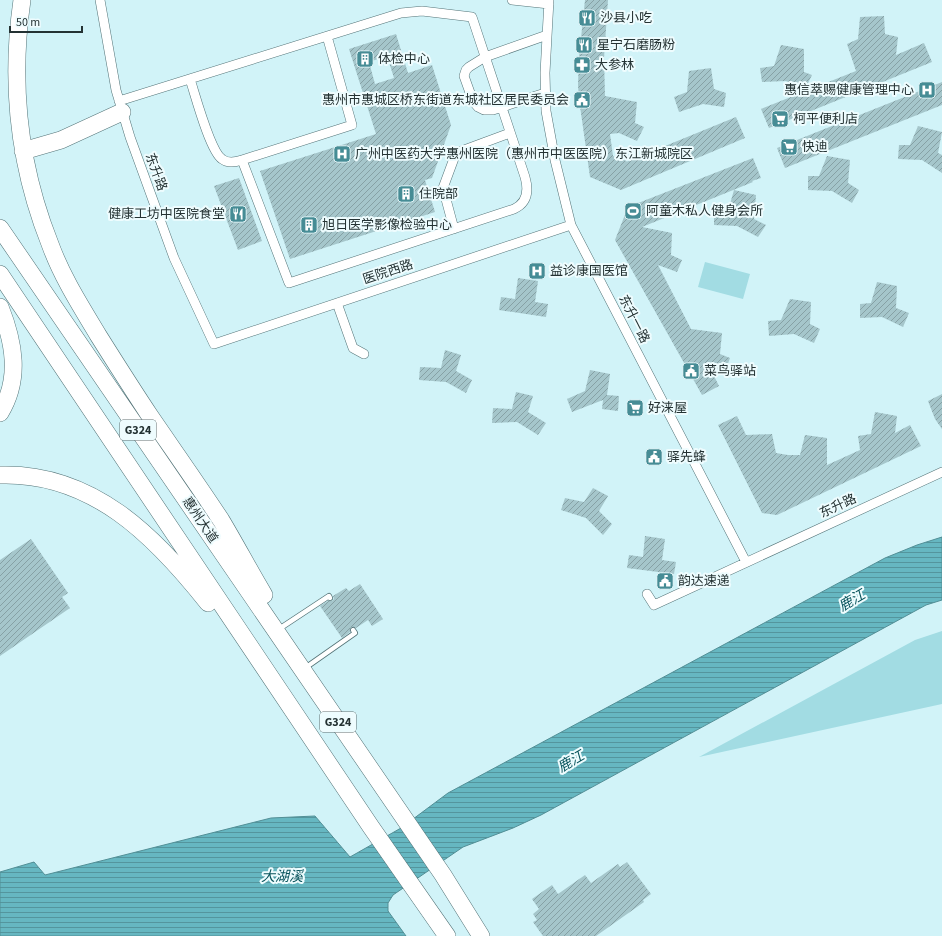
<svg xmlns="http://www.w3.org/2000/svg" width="942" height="936" viewBox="0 0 942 936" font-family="'Source Sans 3','Noto Sans SC',sans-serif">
  <defs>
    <pattern id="water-rules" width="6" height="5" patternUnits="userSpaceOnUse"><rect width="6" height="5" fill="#66b7c1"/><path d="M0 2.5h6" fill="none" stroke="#54959d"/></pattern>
    <pattern id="building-hatch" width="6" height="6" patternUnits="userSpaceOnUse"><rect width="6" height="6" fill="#a5c6cb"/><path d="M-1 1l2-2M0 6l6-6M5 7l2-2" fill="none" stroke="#86a1a5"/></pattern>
  </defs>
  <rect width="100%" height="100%" fill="#d1f3f8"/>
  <path fill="#a2dce3" d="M705,262L750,274L743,299L698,287Z
    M942,631V704L699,757L915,640Z"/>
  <path fill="url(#water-rules)" stroke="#528f96" d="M942,537V600L926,605L541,815L513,828L463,847L393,895L388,903V911L406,936H0V872L34,862L45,875L271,818L315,816L350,857L401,828L448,793L885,558L917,545Z"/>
  <path fill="url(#building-hatch)" fill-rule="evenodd" d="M585,0H608L604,58L605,96L637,102L635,123L644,127L637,141L619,133L610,134L613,156L627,161L626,162L736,117L745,138L621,190L590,177L579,99L578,85L579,57Z
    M884,16L885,34L898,37L896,55L924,43L932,62L769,128L761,109L856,71L847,44L858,39L860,17Z
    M396,34L408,73L432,65L451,125L432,178L425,180L435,212L290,259L260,171L376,134L349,49ZM387,56L394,78L375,84L369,62Z
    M781,45L804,49V72L812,75L805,89L786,81L762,82L760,68L774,66Z
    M711,68L714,89L726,93L724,107L703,104L679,112L674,97L687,92L689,71Z
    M942,82V105L785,168L777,148Z
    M918,126L942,132L938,153L942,155V173L922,160L898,159L899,145H910Z
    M827,156L850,160L848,183L859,190L852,203L832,191L808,190V176H819Z
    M753,158L761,178L752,181L753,182L642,227L672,233L671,255L682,260L677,272L658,265L691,329L722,333L720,354L730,358L725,372L708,364L719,386L702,395L615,240L628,207Z
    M239,178L262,241L238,250L214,186Z
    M734,190L756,195L754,219L766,225L758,237L737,226L714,225V211H728Z
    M518,278L538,281L535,302L548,304L546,317L499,310L501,297L515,299Z
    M877,282L897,286L896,308L909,313L903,327L882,317L860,318V304L871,303Z
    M790,299L811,302L810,324L820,329L814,343L794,334L769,336L768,321L781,320Z
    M445,350L461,355L456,371L472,380L466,393L446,382L419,380L420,367L441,368Z
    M590,370L610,374L607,395L619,396L618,411L602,409L603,400L572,412L567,399L585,391Z
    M516,392L533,396L528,412L546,423L538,435L517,422L492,423L493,408L512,409Z
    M942,394V429L935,419L928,401Z
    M875,412L897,416L895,433L910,425L921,446L777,515L762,513L718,425L737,416L746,435L772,434L776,453L788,455H800L805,435L827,438V465L860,450L858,436L871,434Z
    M593,488L608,496L599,511L612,524L603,535L586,518L561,510L565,498L584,502Z
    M645,536L665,539L662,560L676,562L674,574L627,568L629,555L643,557Z
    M31,539L68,593L62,597L70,608L0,656V560Z
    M360,584L383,619L372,626L368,620L356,628L351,627L350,629V632L342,638L320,606L328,601H332L334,599L333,596L346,588L349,591Z
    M627,862L651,894L643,900L644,902L596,936H543L533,922L537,920L533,914L539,909L532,899L552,885L558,894L585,875L591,883L618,864L620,867Z"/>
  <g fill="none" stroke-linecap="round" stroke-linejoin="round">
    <defs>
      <path id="lane" d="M279,629L329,596L330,598
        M305,668L355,633L353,630"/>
      <path id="street" d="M100,0L116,90L130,137L174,258L214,344L571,225
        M512,0L549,4
        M549,0L545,73L546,111L555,160L571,225L746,562
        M190,79C195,94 210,151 222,159C228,164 236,162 242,160L352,125L327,36
        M545,93L493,110H484L478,107L473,101L464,76L466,70L469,67L485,57L547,35
        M119,101L401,13L422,11L472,17L525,177C529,191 527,203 514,209L289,283L242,160
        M454,229L443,188L456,153L510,133
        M337,303L353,348L364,354
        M647,594L654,605L942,472"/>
      <path id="highway" d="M22,0C10,83 19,166 50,244C62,277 80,305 98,335C115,362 132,389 150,416C174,451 198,485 221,520C236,545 249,570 264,595
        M23,151L61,140L122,112
        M0,228L443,875L481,936
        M0,274L371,827L447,936
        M0,307C14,342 21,379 0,413
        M0,475C92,472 155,536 208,603"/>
    </defs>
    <use href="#lane" stroke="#547478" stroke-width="6"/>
    <use href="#street" stroke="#547478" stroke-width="10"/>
    <use href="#highway" stroke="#547478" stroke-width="18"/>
    <use href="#lane" stroke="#fff" stroke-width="4.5"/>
    <use href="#street" stroke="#fff" stroke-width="9"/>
    <use href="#highway" stroke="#fff" stroke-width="17"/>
  </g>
  <defs>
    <symbol id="restaurant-square" viewBox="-11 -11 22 22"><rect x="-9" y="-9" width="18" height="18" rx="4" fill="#468c95" stroke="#eefcfe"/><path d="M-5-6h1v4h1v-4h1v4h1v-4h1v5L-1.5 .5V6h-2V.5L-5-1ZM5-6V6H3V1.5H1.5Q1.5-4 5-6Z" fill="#fff"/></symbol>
    <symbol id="building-square" viewBox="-11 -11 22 22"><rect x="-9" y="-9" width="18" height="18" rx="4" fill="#468c95" stroke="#eefcfe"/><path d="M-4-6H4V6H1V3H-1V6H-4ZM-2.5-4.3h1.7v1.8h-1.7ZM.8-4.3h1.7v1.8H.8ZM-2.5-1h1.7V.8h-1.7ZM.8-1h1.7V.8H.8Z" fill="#fff"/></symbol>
    <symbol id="pharmacy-square" viewBox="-11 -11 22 22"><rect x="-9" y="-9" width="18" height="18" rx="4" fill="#468c95" stroke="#eefcfe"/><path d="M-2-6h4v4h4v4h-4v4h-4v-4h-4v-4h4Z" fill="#fff"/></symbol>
    <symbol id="hospital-square" viewBox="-11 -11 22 22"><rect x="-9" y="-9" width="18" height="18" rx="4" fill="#468c95" stroke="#eefcfe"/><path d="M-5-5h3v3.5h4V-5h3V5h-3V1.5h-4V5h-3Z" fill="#fff"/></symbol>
    <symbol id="civic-square" viewBox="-11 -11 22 22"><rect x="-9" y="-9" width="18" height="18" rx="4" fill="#468c95" stroke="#eefcfe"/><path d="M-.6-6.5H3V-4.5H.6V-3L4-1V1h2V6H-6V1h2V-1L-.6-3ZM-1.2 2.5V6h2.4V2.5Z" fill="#fff"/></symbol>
    <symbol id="supermarket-square" viewBox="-11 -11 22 22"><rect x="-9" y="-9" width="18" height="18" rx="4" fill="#468c95" stroke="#eefcfe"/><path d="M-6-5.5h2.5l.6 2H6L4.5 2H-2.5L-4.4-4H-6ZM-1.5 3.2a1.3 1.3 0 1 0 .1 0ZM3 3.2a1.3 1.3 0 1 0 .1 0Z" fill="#fff"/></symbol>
    <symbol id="stadium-square" viewBox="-11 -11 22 22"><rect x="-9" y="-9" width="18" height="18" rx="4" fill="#468c95" stroke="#eefcfe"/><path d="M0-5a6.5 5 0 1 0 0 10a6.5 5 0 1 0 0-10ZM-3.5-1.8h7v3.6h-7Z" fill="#fff"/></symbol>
  </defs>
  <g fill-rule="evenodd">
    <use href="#restaurant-square" x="577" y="8" width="20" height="20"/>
    <use href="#restaurant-square" x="574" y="35" width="20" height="20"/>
    <use href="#building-square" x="355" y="49" width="20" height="20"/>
    <use href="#pharmacy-square" x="572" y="55" width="20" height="20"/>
    <use href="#hospital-square" x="917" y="80" width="20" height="20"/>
    <use href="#civic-square" x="572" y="90" width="20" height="20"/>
    <use href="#supermarket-square" x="770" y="109" width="20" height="20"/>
    <use href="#supermarket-square" x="779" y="137" width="20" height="20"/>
    <use href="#hospital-square" x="332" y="144" width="20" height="20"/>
    <use href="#building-square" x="396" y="184" width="20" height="20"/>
    <use href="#stadium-square" x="623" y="201" width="20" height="20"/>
    <use href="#restaurant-square" x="228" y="204" width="20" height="20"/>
    <use href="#building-square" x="299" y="215" width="20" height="20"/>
    <use href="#hospital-square" x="527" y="261" width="20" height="20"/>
    <use href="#civic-square" x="681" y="361" width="20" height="20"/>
    <use href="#supermarket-square" x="625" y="398" width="20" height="20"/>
    <use href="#civic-square" x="644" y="447" width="20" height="20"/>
    <use href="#civic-square" x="655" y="571" width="20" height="20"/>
  </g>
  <g text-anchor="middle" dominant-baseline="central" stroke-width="4" stroke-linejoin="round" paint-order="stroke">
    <g fill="#eefcfe" stroke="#616f70" stroke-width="1">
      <rect x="120" y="420" width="36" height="20" rx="3"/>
      <rect x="320" y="712" width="36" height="20" rx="3"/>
    </g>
    <g font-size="12" font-weight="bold" fill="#243233">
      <text x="138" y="430">G324</text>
      <text x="338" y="722">G324</text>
    </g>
    <g font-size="13" fill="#243233" stroke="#eefcfe" text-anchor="start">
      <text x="600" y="18">沙县小吃</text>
      <text x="597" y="45">星宁石磨肠粉</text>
      <text x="378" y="59">体检中心</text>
      <text x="595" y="65">大参林</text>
      <text x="914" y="90" text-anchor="end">惠信萃赐健康管理中心</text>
      <text x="569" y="100" text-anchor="end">惠州市惠城区桥东街道东城社区居民委员会</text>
      <text x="793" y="119">柯平便利店</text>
      <text x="802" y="147">快迪</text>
      <text x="355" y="154">广州中医药大学惠州医院（惠州市中医医院）东江新城院区</text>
      <text x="419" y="194">住院部</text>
      <text x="646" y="211">阿童木私人健身会所</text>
      <text x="225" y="214" text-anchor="end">健康工坊中医院食堂</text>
      <text x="322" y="225">旭日医学影像检验中心</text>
      <text x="550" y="271">益诊康国医馆</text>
      <text x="704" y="371">菜鸟驿站</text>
      <text x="648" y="408">好涞屋</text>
      <text x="667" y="457">驿先蜂</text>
      <text x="678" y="581">韵达速递</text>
    </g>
    <g font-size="13" fill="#243233" stroke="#eefcfe">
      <text transform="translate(156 172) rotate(70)">东升路</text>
      <text transform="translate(388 272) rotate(-18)">医院西路</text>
      <text transform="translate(634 319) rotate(63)">东升一路</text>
      <text transform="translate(838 506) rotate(-25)">东升路</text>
      <text transform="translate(200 520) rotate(56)">惠州大道</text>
    </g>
    <g font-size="14" font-style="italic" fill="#06525a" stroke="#eefcfe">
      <text transform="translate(852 601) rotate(-30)">鹿江</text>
      <text transform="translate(571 762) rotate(-30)">鹿江</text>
      <text x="282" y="877">大湖溪</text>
    </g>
  </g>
  <path d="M10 26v6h72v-6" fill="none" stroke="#243233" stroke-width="2"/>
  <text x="16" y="26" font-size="12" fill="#243233" stroke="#eefcfe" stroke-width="3" paint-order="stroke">50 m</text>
</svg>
